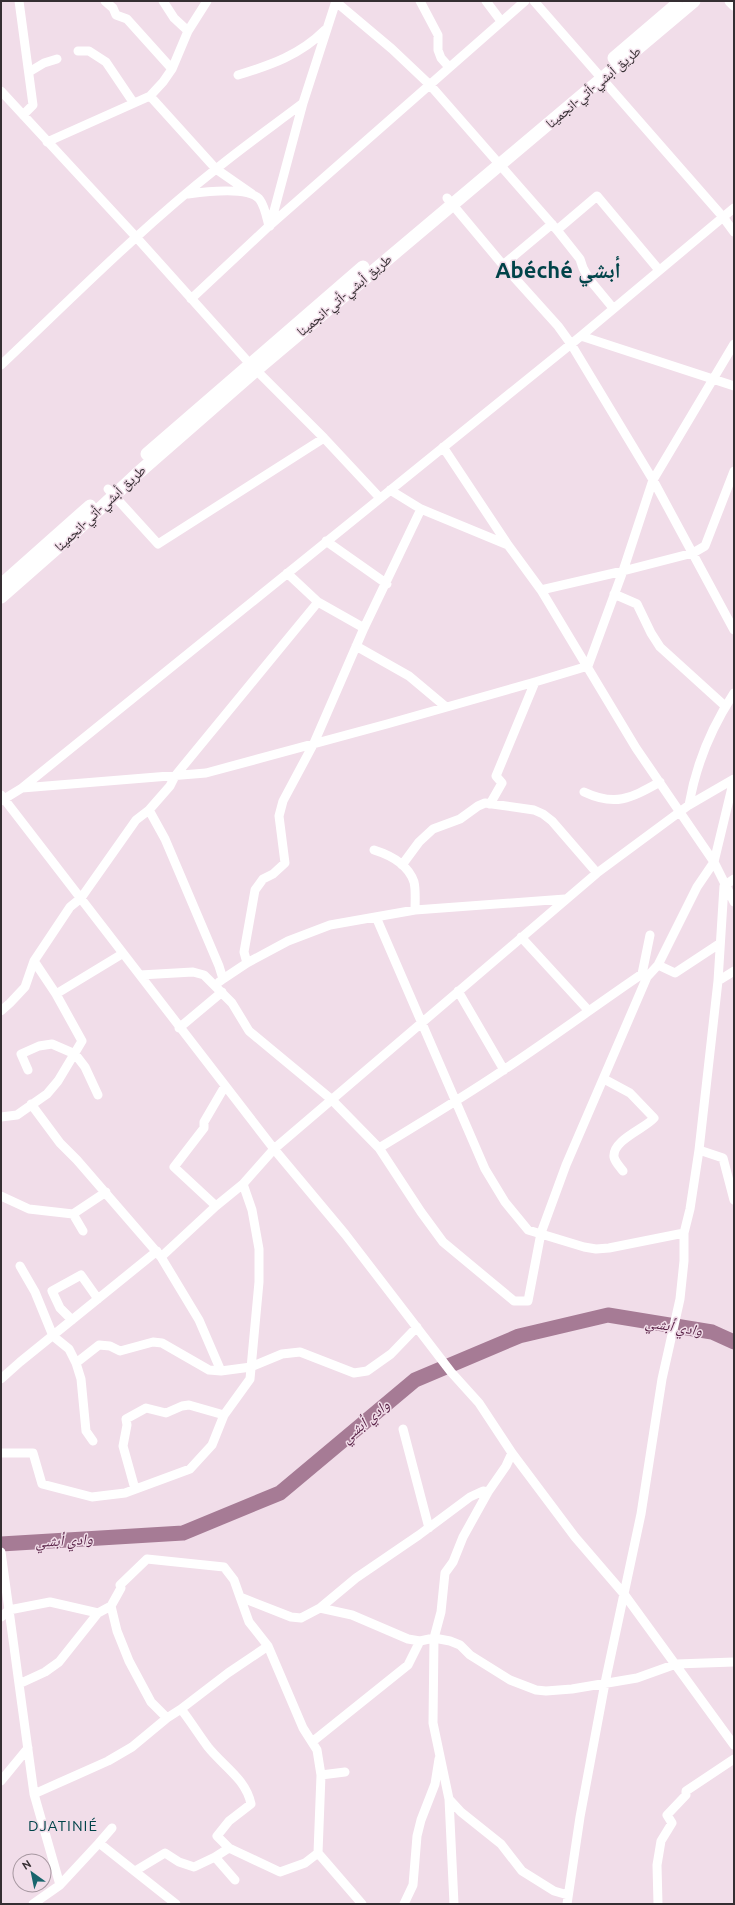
<svg xmlns="http://www.w3.org/2000/svg" width="735" height="1905" viewBox="0 0 735 1905" font-family="Ubuntu,'Noto Naskh Arabic',sans-serif">
  <rect width="100%" height="100%" fill="#f1dde9"/>
  <g fill="none" stroke-linecap="round" stroke-linejoin="round">
    <path stroke="#a67b95" stroke-width="15" d="M1,1544L183,1533L280,1493L415,1380L519,1336L608,1315L712,1332L734,1342"/>
    <path stroke="#fff" stroke-width="9" d="M19,1L33,105L23,115
      M105,1L113,8L116,15L127,19L172,69
      M163,1L174,18L188,31
      M335,1L392,49L430,85L557,230L580,259L583,268L589,279L613,308
      M420,1L438,35V50L441,58L449,67
      M486,1L501,21
      M534,1L723,217L734,232
      M78,51H89L106,62L133,102
      M29,72L44,63L57,59
      M238,75C271,65 300,55 325,30
      M1,91L137,238L250,364L324,438L380,498
      M150,96L216,169L252,194
      M47,142L150,96L163,82L172,69L188,31L207,1
      M188,194C203,192 250,186 260,200C265,207 267,219 269,226
      M447,198L503,265L558,326L571,344L653,480L734,630
      M270,226L303,103L336,1
      M557,230L597,196L659,270
      M503,265L552,224
      M191,299L269,226L525,1
      M581,336L734,386
      M1,365C71,299 140,229 216,169C244,146 274,125 303,103
      M443,447L508,545L541,590L636,748L714,862L734,902
      M108,489L158,544L324,438
      M390,490L421,509L508,545
      M326,541L387,584
      M541,590L623,571L693,553L705,546L734,471
      M614,594L637,604L651,633L660,647L725,706
      M318,602L364,628
      M356,646L409,676L446,707
      M22,788L581,336L734,208
      M584,792C616,807 631,798 660,782
      M1,795L274,1149L597,873L689,805L734,779
      M1,801L22,788L206,773L387,724L535,682L588,666L623,571L653,480L734,344
      M490,804L502,783L496,776L535,682
      M689,805C696,764 711,728 734,693
      M149,810L165,839L219,966L223,979L219,982
      M374,850C390,855 408,864 414,882C416,890 415,902 415,910
      M402,865L419,842L433,829L460,819L478,806L485,803L534,810L543,814L552,821L597,873
      M376,917L485,1169L505,1202L528,1230L584,1247L596,1249L609,1248L684,1233
      M521,937L588,1010
      M247,963L244,952L255,890L263,879L273,874L285,863L279,816L283,801L314,743L364,628L421,509
      M658,965L675,973L719,944
      M642,974L650,935
      M140,975L193,972L204,975L232,1003L249,1031L331,1099L379,1148L421,1212L443,1242L514,1301H528L541,1233L566,1165L647,977L658,965L697,887L714,862L734,779
      M223,979L247,963L288,941L330,925L415,910L565,899
      M718,981L734,971
      M458,991L504,1070
      M56,994L122,954
      M1,1011L10,1003L25,987L34,961L70,907L81,898L136,820L149,810L170,786L175,776L318,602L287,573
      M179,1028L222,992
      M28,1070L21,1054L39,1046L52,1044L75,1054L85,1067L98,1095
      M604,1079L630,1093L654,1118C646,1128 612,1140 614,1157C615,1162 620,1167 623,1171
      M31,1104L60,1143L77,1160L161,1257L199,1320L221,1371
      M1,1117L17,1115L47,1094L58,1081L82,1041L56,994L34,961
      M379,1148C420,1123 462,1098 502,1071C549,1040 595,1006 642,974L647,977
      M699,1150L723,1158L734,1200
      M1,1196L29,1209L73,1214L106,1192
      M216,1206L174,1167L204,1128V1122L225,1086
      M73,1214L83,1231
      M161,1257L216,1206L243,1184L274,1149L345,1234L451,1372L479,1403L512,1453L575,1537L624,1594L734,1745
      M20,1266L35,1292L53,1336L69,1349L76,1363L81,1379L86,1431L93,1441
      M72,1320L60,1308L52,1291L81,1275L98,1299
      M76,1363L99,1345L110,1346L120,1351L153,1342L162,1343L209,1370L221,1371L251,1367L282,1354L300,1352L354,1373L367,1371L391,1354L417,1327
      M1,1379L20,1362L157,1251
      M403,1429L429,1528
      M1,1453H33L42,1484L92,1497L125,1493L190,1469L212,1445L224,1415L250,1379L259,1282V1249L252,1210L243,1184
      M135,1489L123,1446L127,1425L126,1419L146,1408L166,1413L182,1406L189,1405L224,1415
      M488,1492L463,1537L453,1562L445,1573L441,1612L434,1638L433,1723L449,1799L461,1812L501,1844L522,1871L554,1891L568,1895
      M1,1552L9,1610L50,1602L98,1613L111,1606L121,1588L120,1585L147,1559L224,1567L234,1580L240,1597L291,1617L301,1618L320,1608L352,1615L408,1639L420,1641L434,1638L450,1641L460,1645L470,1655L510,1680L536,1690L546,1691L572,1689L637,1678L676,1664L734,1662
      M240,1597L249,1622L268,1646L303,1728L317,1750L321,1775L318,1853L362,1904
      M111,1606L117,1631L129,1661L151,1702L167,1718L181,1709
      M320,1608L356,1578L419,1535L470,1497L483,1491L488,1492L506,1466L512,1453
      M9,1610L19,1684L45,1672L59,1662L98,1613
      M1,1617L9,1610
      M268,1646L228,1673L181,1709C191,1722 199,1735 208,1747C223,1766 246,1779 251,1804L229,1821L217,1836L229,1848L280,1872L305,1863L318,1853
      M19,1684L34,1794L108,1761L132,1747L167,1718
      M312,1742L408,1665L420,1641
      M321,1775L345,1772
      M1,1781L28,1748
      M34,1794L60,1885L99,1843L176,1904
      M449,1799L454,1904
      M99,1843L112,1828
      M215,1857L235,1880
      M135,1871L165,1853L179,1862L194,1867L215,1857L229,1848
      M33,1904L60,1885
      M404,1904L413,1885L417,1836L421,1820L435,1784L439,1759
      M567,1904L580,1817L605,1683L641,1514L662,1379L680,1299L684,1261V1233L690,1209L699,1150L718,981L724,886L734,879
      M658,1904L657,1865L661,1841L672,1823L667,1815L686,1795V1791L734,1759"/>
    <path stroke="#fff" stroke-width="11" d="M730,1L734,5"/>
    <path stroke="#fff" stroke-width="13" d="M614,58L676,5
      M147,454L363,267
      M1,585L90,506
      M1,597L75,532L137,474L256,370L694,1"/>
  </g>
  <g text-anchor="middle" dominant-baseline="central" stroke-width="3" stroke-linejoin="round" paint-order="stroke">
    <g font-size="14" fill="#352e32" stroke="#f1dde9">
      <text transform="translate(593 87) rotate(-40)">طريق أبشي-أتي-انجمينا</text>
      <text transform="translate(344 295) rotate(-40)">طريق أبشي-أتي-انجمينا</text>
      <text transform="translate(100 508) rotate(-43)">طريق أبشي-أتي-انجمينا</text>
    </g>
    <g font-size="15" font-style="italic" fill="#5a2348" stroke="#f1dde9">
      <text transform="translate(674 1326) rotate(9)">وادي أبشي</text>
      <text transform="translate(365 1421) rotate(-40)">وادي أبشي</text>
      <text transform="translate(64 1540) rotate(-3)">وادي أبشي</text>
    </g>
    <g font-size="15" letter-spacing="1" fill="#004349" stroke="#f1dde9">
      <text x="63" y="1825">DJATINIÉ</text>
    </g>
    <g font-size="22" font-weight="bold" fill="#004349" stroke="#f1dde9">
      <text x="558" y="269">Abéché أبشي</text>
    </g>
  </g>
  <rect width="735" height="1905" fill="none" stroke="#352e32" stroke-width="4"/>
  <g transform="translate(32 1873) rotate(327)"><circle r="19" fill="#f1dde9" stroke="#a697a0"/>
  <path d="M0-3L7 15L0 10L-7 15Z" fill="#18656d"/>
  <text y="-6" font-size="11" font-weight="bold" text-anchor="middle" fill="#352e32">N</text>
  </g>
</svg>
